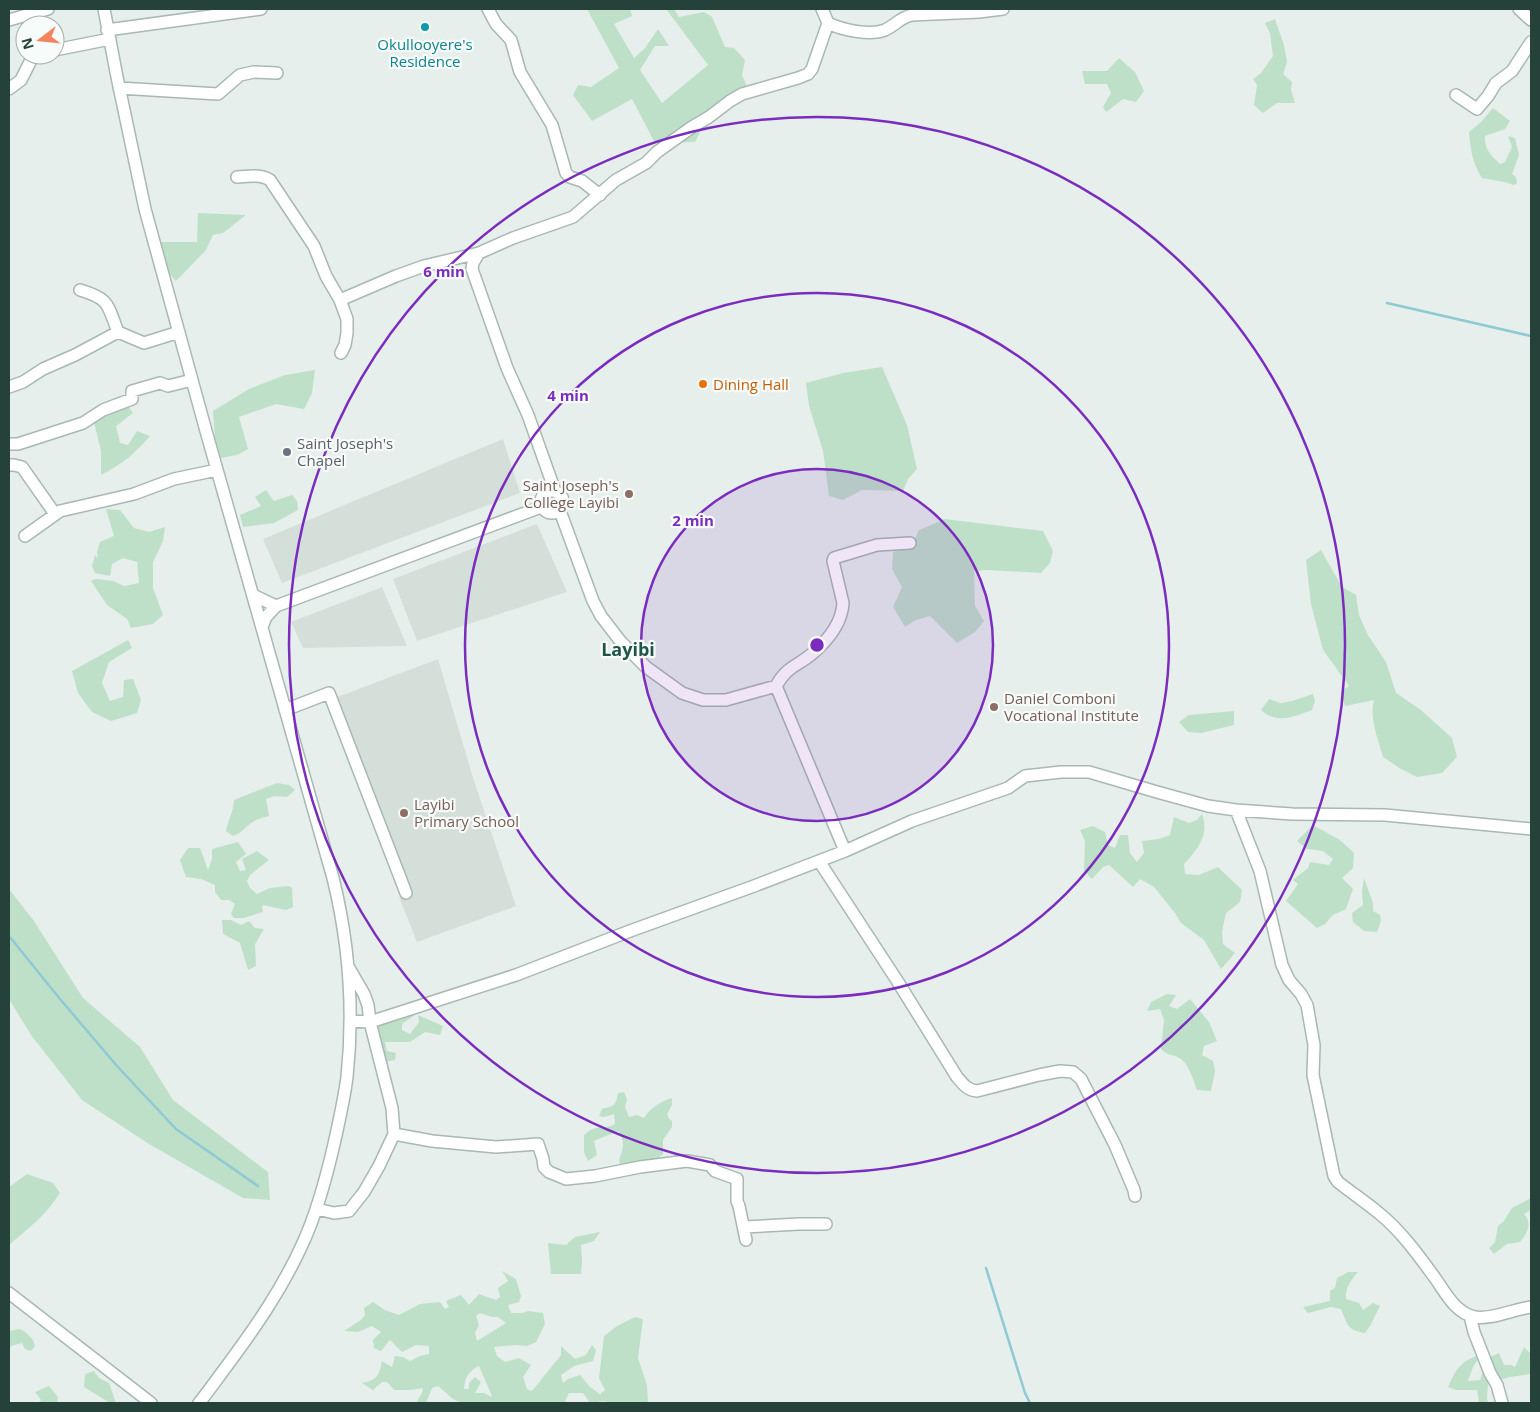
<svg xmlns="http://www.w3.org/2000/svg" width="1540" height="1412" viewBox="0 0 1540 1412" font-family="'Open Sans',sans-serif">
  <rect width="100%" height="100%" fill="#e6efeb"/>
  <path fill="#d4dfda" d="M503,439L520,493L282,583L263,539Z
    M537,524L567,592L417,641L393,579Z
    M382,587L407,646L303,648L291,622Z
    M438,659L473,778L516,906L417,942L399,897L409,894L332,699Z"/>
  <path fill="#bfe0c8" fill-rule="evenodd" d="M587,9H630L632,16L614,24L634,58L645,48L658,29L669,46H655L640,70L662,103L708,65L666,9H674L679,17L704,12L712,17L725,47L734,48L745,60L742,75L748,89L711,111L695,142L655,143L632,99L592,121L573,95L578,85L591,87L619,68Z
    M1275,19L1284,45L1287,62L1283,74L1292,82L1291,90L1295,103H1277L1263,113L1254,105L1257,85L1253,79L1261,73L1273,56L1270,33L1265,23Z
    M1119,58L1135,72L1144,91L1136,102L1123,99L1106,112L1103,107L1111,93L1107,84H1085L1082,71H1107Z
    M1493,108L1510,121L1505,129L1485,136C1484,149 1491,155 1500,164L1505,162L1512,147L1508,136L1515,138L1519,155L1512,174L1516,177L1517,183L1514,185L1504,182L1482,178C1472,161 1471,152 1469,132L1481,122Z
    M198,213L246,215L223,233L213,235L206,250L176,281L165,269L157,242H197Z
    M882,367L907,425L917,469L908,479L903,491L862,490L843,500L829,496L823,451L809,406L806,383L843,373Z
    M315,370L312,393L304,409L276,404L239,417L248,449L237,455L221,458L215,440L213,411L249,389L285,375Z
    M127,405L133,413L116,426L120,443L128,445L137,431L150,436C133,455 124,463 101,475V451L94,422L112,411Z
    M266,490L274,501L292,495L297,501L298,510L274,523L243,527L240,515L261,506L255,497Z
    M106,509L120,510L134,528L149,532L165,527L163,541L153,562V588L163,615L153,624L131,628L127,619L107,605L91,581L96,579L113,581L124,586L139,583L137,562L123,558L112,564L110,576L95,573L92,566L95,555L98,558L97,552L100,542L114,536Z
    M945,519L1043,531L1053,551L1050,563L1041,573L987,570L974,571L975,606L984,621L975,632L957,643L930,616L916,620L905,627L893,607L902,587L892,569L893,552L911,547L919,530Z
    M1321,550L1342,587L1356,595L1359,615L1368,635L1386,662L1396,693L1421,710L1452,738L1457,757L1442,773L1417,777L1401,769L1383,757C1378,739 1369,718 1374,700L1345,706L1341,692L1349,686L1323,650L1311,604L1306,560Z
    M128,640L132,648L109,662L102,683L110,701L123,697L124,680L133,679L141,700L137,713L111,721L92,712L78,693L72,671Z
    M1313,694L1315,701L1312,710C1295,716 1277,725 1261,710L1269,699L1281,703L1292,701Z
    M1234,711V725L1201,733L1188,732L1179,722L1189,715Z
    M277,783L289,785L295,790L287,797L274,796L266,799L269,816C262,818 256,819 250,824C242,830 243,832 233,836L226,831C228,819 234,811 234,800Z
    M1202,814C1210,835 1197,850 1184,864L1185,874L1199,875L1218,867L1242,890L1240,902L1226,913L1222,932L1223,944L1235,953L1221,969L1204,940L1181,923L1175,913L1154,887L1140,879L1133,887L1109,865L1103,867L1092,879L1084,871L1085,841L1080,830L1093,826L1105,832L1108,845L1115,848L1120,835H1128L1130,853L1137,862L1144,853L1142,841L1159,839L1170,835L1174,817L1189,823L1197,820Z
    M1313,825L1340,840L1354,853L1353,868L1342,878L1353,889L1346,909L1333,915L1325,924L1317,928L1286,901L1298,884L1293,880L1308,868L1310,862L1329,865L1333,859L1323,851L1307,849L1297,841Z
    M238,842L246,854L236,862L240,871L246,870L242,859L257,851L269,860L250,875L247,881L250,888L257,894L270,888L289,886L292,888L293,907L286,910L263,905L262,907L263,912L244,918H234L231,914L235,904L229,900H221L215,892V885L201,879L186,877L180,860L188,848H200L208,870L212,859V849Z
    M1364,878L1373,903V911L1380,915L1381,921L1377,932L1364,931L1353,922L1352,913L1363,905L1362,892Z
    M9,889L34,921L83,998L140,1047L173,1100L268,1172L270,1200L243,1198L149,1144L82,1100L31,1035L9,999Z
    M222,920H231L241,925L249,921L255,928L264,929L255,944L256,966L248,970L240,943L223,934Z
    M1167,994L1176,995L1169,1006L1177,1009L1190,999L1209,1022L1217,1041L1204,1046L1202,1055L1213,1061L1215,1071L1211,1091L1197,1090C1193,1080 1189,1063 1179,1058C1171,1053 1171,1058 1161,1049L1164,1020L1160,1009L1147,1011L1151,1002Z
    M412,1011L415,1015L402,1024V1030L410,1034L419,1022L418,1015L443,1026L440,1035L425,1032L410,1042H385L387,1051L396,1053L395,1060L385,1062L378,1040V1026L389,1019Z
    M624,1092L627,1099L625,1107L629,1117L637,1115L644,1118C651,1107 660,1102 672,1098V1105L667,1114L669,1119L672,1121V1127L663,1140V1154L654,1161L620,1165L619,1159C624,1149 625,1140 618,1131L594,1141L597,1155L588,1161L584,1152V1135C599,1122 602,1131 615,1124L614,1114L604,1117L599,1116L602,1109C615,1105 616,1106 618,1093Z
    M27,1174L53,1183L60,1193C47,1214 28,1229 9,1245V1187Z
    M1531,1198V1210L1524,1214C1533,1224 1527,1233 1520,1242L1507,1244L1494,1254L1489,1248L1495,1242L1498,1226L1504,1221L1512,1208Z
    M600,1232L594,1241L581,1245L582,1261L581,1274H551L548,1243L566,1245L575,1237Z
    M502,1271L516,1279L521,1296L519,1302L508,1305L511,1313H522L528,1311L543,1313L545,1324L536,1342L527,1346L517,1345L494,1347L497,1356L505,1362L519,1358L531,1365L523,1377L527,1389L532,1391L561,1355V1346L575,1359L586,1355L592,1345L596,1350L593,1361L574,1366L561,1375L563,1383L568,1379L580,1375L590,1387L600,1394L605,1390L599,1378L604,1336L617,1326L635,1317L643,1319L638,1358L647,1385L648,1403H609L604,1401L590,1403L583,1393H569L564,1403H461L453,1399L438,1386L432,1388L426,1403H416L422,1393L423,1388L412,1390H394L387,1382H382L373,1390L362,1383C377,1380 379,1376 382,1361L392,1367L395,1356L403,1357L410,1361L420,1356L429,1354V1346L416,1345L402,1352L390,1340L381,1351L374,1348L373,1340L381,1332L372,1326L358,1332L344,1331L361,1320L365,1315L364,1308L373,1302L385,1310L399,1315L420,1304L440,1302L445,1309L449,1307L446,1301L461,1295L469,1305L479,1294L496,1300L500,1297L498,1288L508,1281ZM480,1313L492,1317H498L506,1323L477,1341L475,1333L479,1325L476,1316ZM479,1366L492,1396V1397L484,1393H475L481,1382L475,1377L469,1383V1389H464C464,1379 469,1370 479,1366Z
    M1348,1272H1358C1351,1280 1345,1288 1346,1299L1359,1303L1363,1310L1373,1303L1380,1306L1370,1326L1365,1333C1348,1331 1347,1324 1341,1309L1331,1307L1308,1313L1303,1307L1330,1301V1291L1335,1288L1337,1278Z
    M20,1329C27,1333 33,1337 35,1346L31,1351L25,1349L22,1343L11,1346L9,1349V1331Z
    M1524,1347L1531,1354V1374L1510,1377L1488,1383L1487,1398L1488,1403H1479L1477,1390H1456L1448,1387C1456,1369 1461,1360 1481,1355L1473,1367L1468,1381L1480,1380L1488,1358L1499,1353L1504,1365H1511L1515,1367Z
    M94,1371L99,1378L109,1383L116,1403H110L84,1387L85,1374Z
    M49,1386L58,1397L57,1403H38L41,1400L35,1392Z"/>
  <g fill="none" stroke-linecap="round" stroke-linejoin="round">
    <path stroke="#8ec9d4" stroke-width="2.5" d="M1387,303L1531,336
      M9,936L60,999L117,1066L176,1129L258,1186
      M986,1268L1025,1393L1030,1403"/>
    <defs>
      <path id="minor" d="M104,9L117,77L145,209L206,431L333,878C349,943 354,1011 347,1077C344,1100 339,1122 334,1144C326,1179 317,1213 302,1245C282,1289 255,1328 226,1367C217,1379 208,1392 199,1403
        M488,9L496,24L511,40L520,72L552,125L566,173L570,177L582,181L600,195
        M822,9L828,23C842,30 870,36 885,30C896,25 899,18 912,15L979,12L1003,9
        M1519,9L1531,20
        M9,20L48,9
        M107,30L261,9
        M55,50L110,39
        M119,88L218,94L240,75L254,72L277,73
        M9,89L21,80L31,60L38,55
        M1456,95L1477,109L1488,96L1496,83L1512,71L1531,42
        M237,177C248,176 261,174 270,180L314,246L326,276L340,300L347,319V333L345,345L341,353
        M479,253L473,263L472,269L507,368L528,415L555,491
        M80,290C110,299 107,304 118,332L144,343L179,332
        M340,300L396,276L424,266L479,253L513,238L573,217L616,180L646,163L657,152L692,127L709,117L730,101L742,94L798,78L808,74L812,69L828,23
        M9,387L23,382L43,369L75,355L118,332
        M9,444H18L83,423L103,410L132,399V391L160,383L168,386L192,380
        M9,465H14L22,467L55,514
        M541 502a11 11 0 1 1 22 0a11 11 0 1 1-22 0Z
        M560,511L593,601L601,616L621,642L646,667L682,693L703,700H726L776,686C787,666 798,666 813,653C828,640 842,623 843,603L833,561L834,558L877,545L910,543
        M25,536L60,511L134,494L174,479L217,470
        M253,595L276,606
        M262,627L266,617L276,606L541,507
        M776,686L845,851
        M285,710L329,693L406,893
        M1236,810L1260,871L1282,965L1289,980L1301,994L1307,1005L1314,1045L1313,1075L1334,1176L1338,1182C1352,1193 1367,1203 1380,1214C1402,1232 1419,1256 1435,1278C1445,1292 1456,1314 1475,1317C1491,1320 1514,1309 1531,1307
        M819,861L898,982L957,1077C963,1084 967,1090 977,1091L1039,1075L1060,1071L1073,1072L1081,1079L1115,1145L1134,1190L1135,1196
        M350,1021L370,1022L516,975L630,931L754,886L845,851L912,821L1008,788L1025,776L1061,772H1089L1157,792L1208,806L1236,810L1292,814L1385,815L1531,829
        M394,1134L432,1141L496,1147L538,1144L543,1159L544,1167L549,1172L566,1179L595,1176L640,1167L687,1161L710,1165L715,1171L737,1179V1201L739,1206L746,1240
        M317,1209L334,1213L349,1211L364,1192L379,1166L394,1134L392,1108L370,1022L368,1005L364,994L349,968
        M744,1227L799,1224H826
        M9,1293L151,1403
        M1470,1316L1474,1332L1490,1373L1497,1385L1502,1403"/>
    </defs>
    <use href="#minor" stroke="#a8b8b2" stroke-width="14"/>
    <use href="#minor" stroke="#fff" stroke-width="11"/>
  </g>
  <circle cx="817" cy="645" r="176" fill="#7b2cbf" fill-opacity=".12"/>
  <g fill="none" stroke="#7b2cbf" stroke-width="2.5">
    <circle cx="817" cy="645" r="176"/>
    <circle cx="817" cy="645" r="352"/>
    <circle cx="817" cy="645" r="528"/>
  </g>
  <circle fill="#0f9aa8" stroke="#f7fbf9" stroke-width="2" cx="425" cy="27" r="5"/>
  <circle fill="#e8710a" stroke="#f7fbf9" stroke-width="2" cx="703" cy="384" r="5"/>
  <circle fill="#6b7280" stroke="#f7fbf9" stroke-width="2" cx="287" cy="452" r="5"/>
  <g fill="#8d6e63" stroke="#f7fbf9" stroke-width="2">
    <circle cx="629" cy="494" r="5"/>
    <circle cx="994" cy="707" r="5"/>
    <circle cx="404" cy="813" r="5"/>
  </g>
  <g text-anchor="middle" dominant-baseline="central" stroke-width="4.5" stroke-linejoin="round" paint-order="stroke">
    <g font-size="15" fill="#0d838f" stroke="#f7fbf9">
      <text x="425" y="44">Okullooyere's<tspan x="425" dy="17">Residence</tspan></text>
    </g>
    <g font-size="15" fill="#c56008" stroke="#f7fbf9" text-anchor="start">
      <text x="713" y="384">Dining Hall</text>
    </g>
    <g font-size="15" fill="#5b616d" stroke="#f7fbf9" text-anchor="start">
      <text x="297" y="443">Saint Joseph's<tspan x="297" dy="17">Chapel</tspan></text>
    </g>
    <g font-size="15" fill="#785e54" stroke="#f7fbf9" text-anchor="start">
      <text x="619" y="485" text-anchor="end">Saint Joseph's<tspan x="619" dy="17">College Layibi</tspan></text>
      <text x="1004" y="698">Daniel Comboni<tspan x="1004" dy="17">Vocational Institute</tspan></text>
      <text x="414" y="804">Layibi<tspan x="414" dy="17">Primary School</tspan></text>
    </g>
    <g font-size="18" font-weight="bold" fill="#1f5548" stroke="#f7fbf9">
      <text x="628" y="649">Layibi</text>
    </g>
  </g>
  <circle cx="817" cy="645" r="8" fill="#7b2cbf" stroke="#f7fbf9" stroke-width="2.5"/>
  <g font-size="15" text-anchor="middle" font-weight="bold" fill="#7b2cbf" stroke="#f7fbf9" stroke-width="4.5" stroke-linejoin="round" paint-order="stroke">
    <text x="444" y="277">6 min</text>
    <text x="568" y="401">4 min</text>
    <text x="693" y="526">2 min</text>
  </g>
  <rect width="1540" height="1412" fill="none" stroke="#24423a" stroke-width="20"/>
  <g transform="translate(40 40) rotate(254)"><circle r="24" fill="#f7fbf9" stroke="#a3b1ad"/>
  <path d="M0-4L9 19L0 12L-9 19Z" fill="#f4845f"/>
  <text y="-8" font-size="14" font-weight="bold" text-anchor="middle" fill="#24423a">N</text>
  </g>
</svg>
